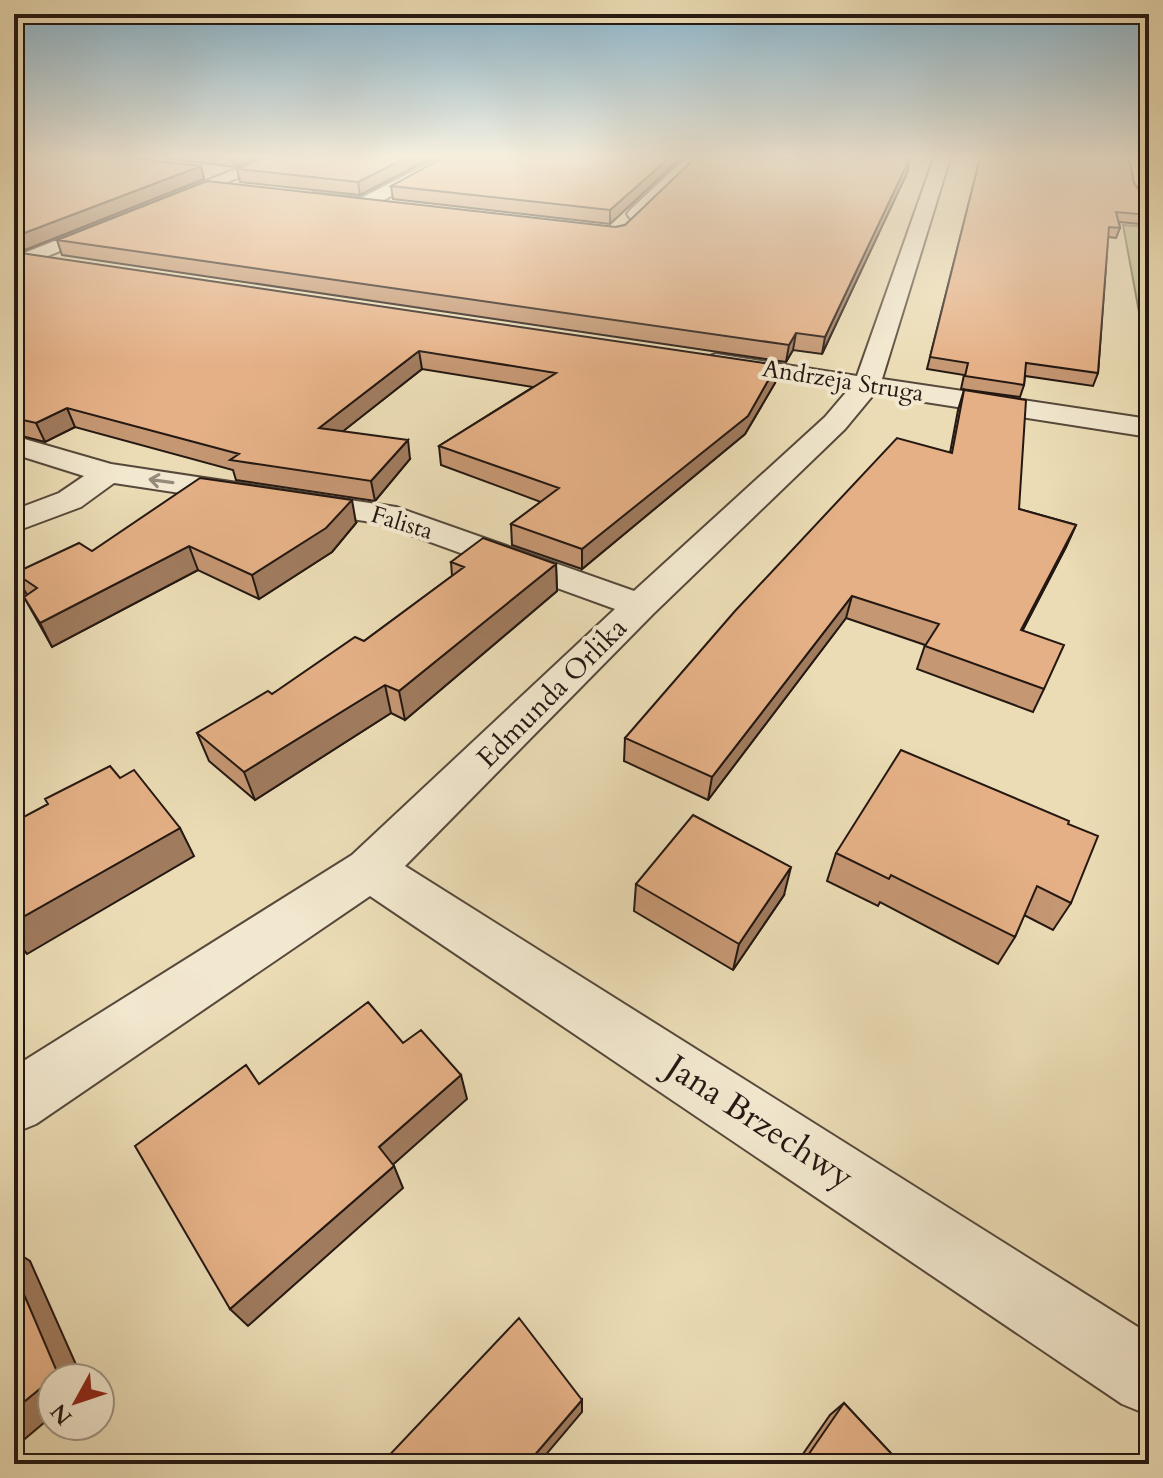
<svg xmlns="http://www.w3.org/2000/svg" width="1163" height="1478" viewBox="0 0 1163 1478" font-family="Cardo,serif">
  <rect width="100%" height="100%" fill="#ebdcb5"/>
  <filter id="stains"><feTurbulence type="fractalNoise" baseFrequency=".0025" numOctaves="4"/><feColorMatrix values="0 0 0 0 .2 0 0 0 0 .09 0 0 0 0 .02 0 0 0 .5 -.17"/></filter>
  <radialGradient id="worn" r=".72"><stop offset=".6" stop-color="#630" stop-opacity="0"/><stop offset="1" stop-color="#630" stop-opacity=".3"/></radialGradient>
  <path fill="#bdbf89" stroke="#706c4e" stroke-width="2" d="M1123,225L1149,227V339H1144Z"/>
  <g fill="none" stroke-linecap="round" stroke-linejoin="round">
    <defs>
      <path id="minor" d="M264,158H286L14,270V257Z
        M439,158H459L370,208L313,203L304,198L313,193L361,198Z
        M686,158H703L642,218H630L627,214L630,210Z
        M934,158H950L882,379L1149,419V437L874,394L845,429L653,614L405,866L1149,1334V1415L1122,1404L370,896L36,1124L14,1133V1067L352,855L615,609L378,523L114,483L81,507L14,532V510L59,493L84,476L14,454V436L111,464L396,507L634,591L825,417L848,390L716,370L707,367L703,362L707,357L716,354L857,376Z
        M1126,158H1142L1149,197L1136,196L1133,192Z"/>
    </defs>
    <use href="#minor" stroke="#56493b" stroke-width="4"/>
    <path stroke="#241812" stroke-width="2" stroke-dasharray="2 2" stroke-linecap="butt" d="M138,161L148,158"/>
    <use href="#minor" fill="#f2e8cf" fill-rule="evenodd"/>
  </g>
  <path fill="#c59773" stroke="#241812" stroke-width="2" d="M14,158L201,166L204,179L25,250L14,249Z
    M162,158H256L235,167Z
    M432,158L360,195L240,182L237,169Z
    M681,158L610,224L393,199L391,186Z
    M910,158L908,171L822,354L793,350L786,362L62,255L57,240L616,227Z
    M980,158L1134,183L1139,190H1149V225L1119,222L1120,228L1116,238L1108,237L1098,373L1093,386L1025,376L1024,385L1020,397L961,389L964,375L927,369Z
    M1143,158H1149V188Z
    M14,252L775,383L745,434L582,569L512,545L511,524L541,502L441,465L439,446L533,387L422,369L343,431L410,459L375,501L236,480L233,470L75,427L45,442L14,434Z
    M964,390L1019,509L1076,525L1066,547L1022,631L1044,689L1033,712L917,669L925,645L846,618L708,800L624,761L625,738L950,453L958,410Z
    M356,523L332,552L259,599L198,570L52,647L24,597L27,595L15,573L92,551Z
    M451,562L556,564L557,591L405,720L391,713L255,800L209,761L197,733L272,694L364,641L452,576Z
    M1068,824L1071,903L1053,930L1024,915L1015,937L998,964L880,902L878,906L827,881L836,853Z
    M636,884L784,895L733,970L634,911Z
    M844,1403L901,1464H796L830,1415Z"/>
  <path fill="#a07b5e" stroke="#241812" stroke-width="2" d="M232,158H256L235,167Z
    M406,158H432L360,195L358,182Z
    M669,158H681L610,224V210Z
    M910,158L908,171L822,354L825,337Z
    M201,166L204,179L25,250L19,235Z
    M796,333L793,350L786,362L789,345Z
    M419,351L422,369L323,447L319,428Z
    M777,365L775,383L745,434L582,569V549Z
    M67,408L75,427L45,442L36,423Z
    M408,440L410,459L375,501L371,481Z
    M352,500L356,523L332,552L259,599L252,575Z
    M1076,525L1066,547L1011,653L1021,630Z
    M189,546L198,570L52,647L40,623Z
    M556,564L557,591L405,720L399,691Z
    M852,596L846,618L708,800L712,777Z
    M385,685L391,713L255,800L244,772Z
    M180,828L194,856L27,954L14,938V922Z
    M791,867L784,895L733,970L739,944Z
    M461,1075L467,1099L388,1169L379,1147Z
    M394,1166L403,1188L248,1326L230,1309Z
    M14,1251L30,1261L82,1378H53L14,1271Z
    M52,1379V1416L14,1448V1410Z
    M582,1400V1412L538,1464H527Z"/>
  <path fill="#e5b086" stroke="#241812" stroke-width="2" d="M14,158H130L201,166L19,235H14Z
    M263,158H406L358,182L237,169Z
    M442,158H669L610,210L391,186Z
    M695,158H910L825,337L796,333L789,345L57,240L207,181L616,227L625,225Z
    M980,158H1129L1134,183L1139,190H1149V215L1116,212L1120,228L1109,227L1098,373L1026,363L1024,385L965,376L968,363L930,357Z
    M14,252L777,365L748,416L582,549L511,524L559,488L439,446L556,373L419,351L319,428L408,440L371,481L230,460L239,454L67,408L36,423L14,418Z
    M964,390L1026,400L1019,509L1076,525L1021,630L1064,645L1044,689L925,646L939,624L852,596L712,777L625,738L735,611L897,438L952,453Z
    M200,478L352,500L326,528L252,575L189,546L40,623L24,597L37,588L15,573L79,543L92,551Z
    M483,538L556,564L399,691L385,685L244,772L197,733L268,691L272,694L355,637L364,641L464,567L451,562Z
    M901,750L1069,821L1068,824L1098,836L1071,903L1037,886L1015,937L891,875L889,879L836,853Z
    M110,766L120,778L134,770L180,828L14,922V822L48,804L45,799Z
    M693,815L791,867L739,944L636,884Z
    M368,1002L403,1043L421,1030L461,1075L379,1147L394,1166L230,1309L135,1146L246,1065L259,1084Z
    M14,1271L58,1374L14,1410Z
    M519,1318L582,1400L527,1464H381Z
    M844,1403L901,1464H802Z"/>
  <defs><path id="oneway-shaft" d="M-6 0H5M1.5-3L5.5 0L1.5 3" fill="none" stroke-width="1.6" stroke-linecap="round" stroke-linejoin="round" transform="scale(2)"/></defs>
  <use stroke="#958a7a" href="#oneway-shaft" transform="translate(161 481) rotate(-172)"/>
  <linearGradient id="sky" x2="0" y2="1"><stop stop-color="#88b7d1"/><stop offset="0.43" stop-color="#f6efde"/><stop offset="1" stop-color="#f6efde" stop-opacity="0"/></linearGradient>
  <rect width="1163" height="365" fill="url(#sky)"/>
  <g text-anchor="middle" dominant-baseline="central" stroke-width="8" stroke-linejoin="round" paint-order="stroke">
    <g font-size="24" fill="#241812" stroke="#f2e8cf">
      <text transform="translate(843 381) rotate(9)">Andrzeja Struga</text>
      <text transform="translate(402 523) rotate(17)">Falista</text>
    </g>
    <g font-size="28" fill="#241812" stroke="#f2e8cf">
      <text transform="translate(552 693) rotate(-45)">Edmunda Orlika</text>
    </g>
    <g font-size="34" fill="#241812" stroke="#f2e8cf">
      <text transform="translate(760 1122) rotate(33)">Jana Brzechwy</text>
    </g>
  </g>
  <rect width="1163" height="1478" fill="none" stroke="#ebdcb5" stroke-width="48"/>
  <rect x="16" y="16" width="1131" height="1446" fill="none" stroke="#241812" stroke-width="4"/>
  <rect x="24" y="24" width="1115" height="1430" fill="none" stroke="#241812" stroke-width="2"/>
  <g transform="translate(76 1402) rotate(230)"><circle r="38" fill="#f2e8cf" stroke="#a09583" stroke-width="2"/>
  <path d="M0-6L14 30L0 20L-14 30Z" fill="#8f2418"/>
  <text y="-12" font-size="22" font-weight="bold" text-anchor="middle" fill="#241812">N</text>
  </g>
  <rect width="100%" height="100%" filter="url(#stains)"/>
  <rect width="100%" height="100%" fill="url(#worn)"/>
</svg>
